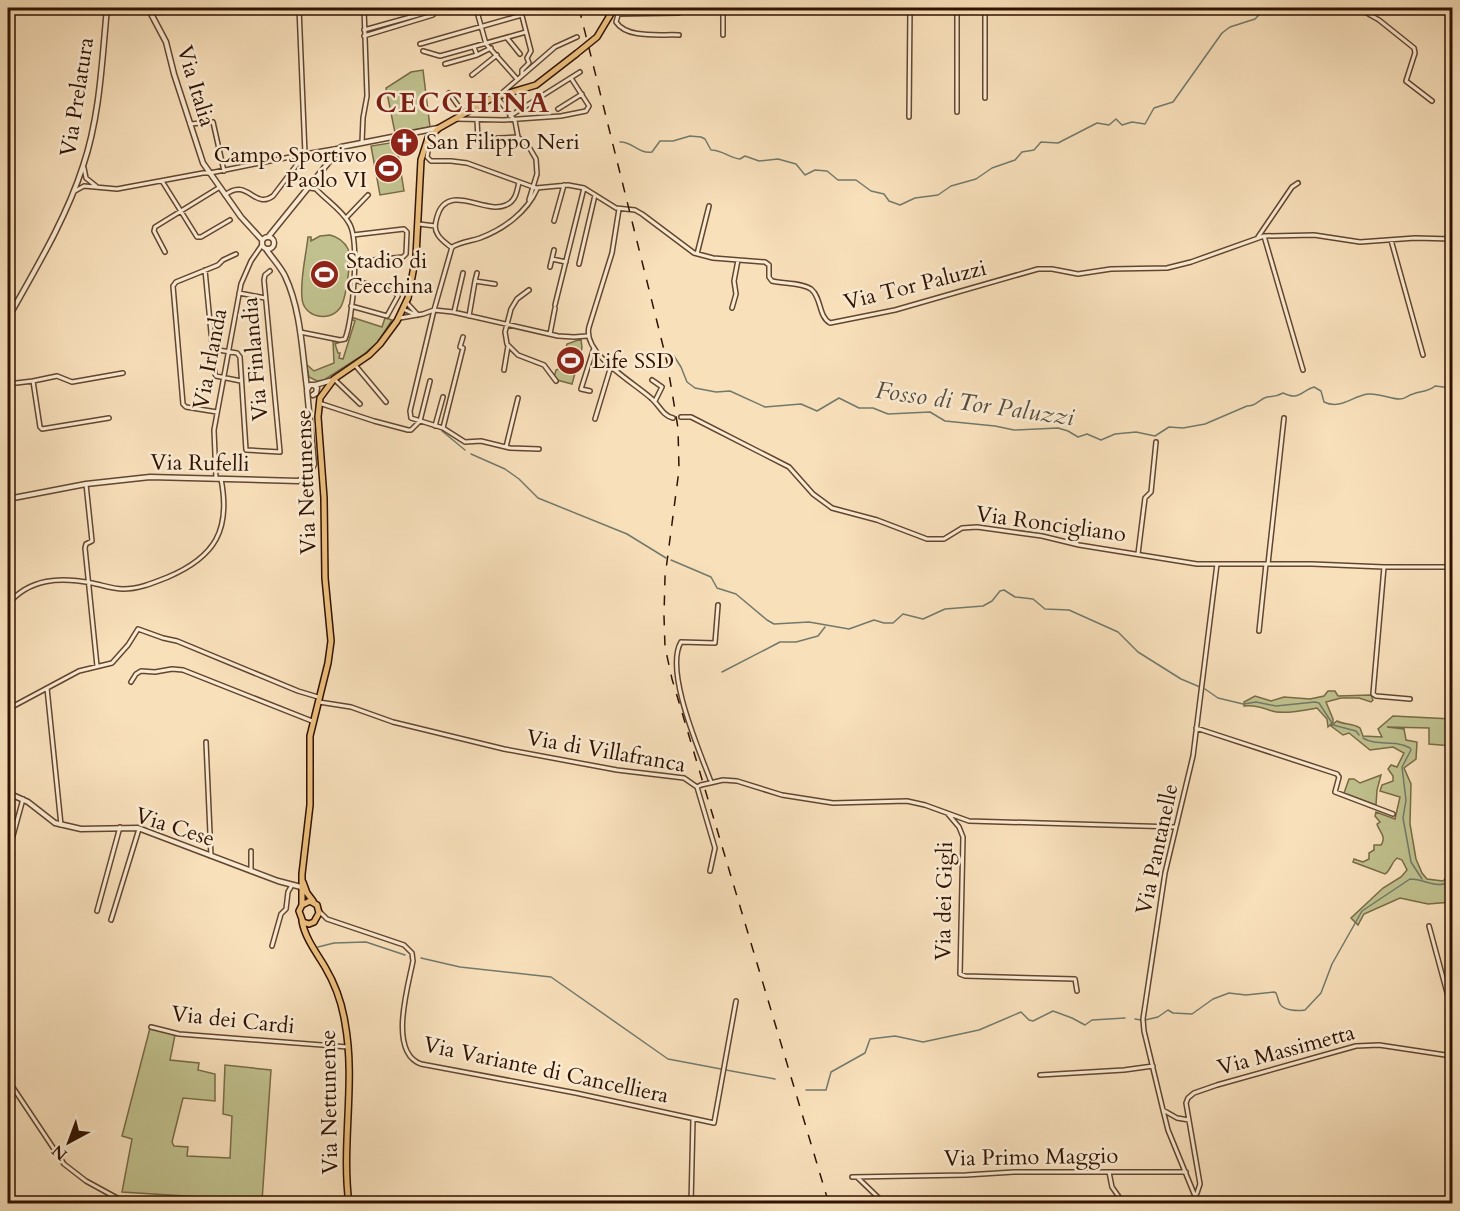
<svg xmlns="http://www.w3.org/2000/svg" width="1460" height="1211" viewBox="0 0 1460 1211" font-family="Cardo,serif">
  <rect width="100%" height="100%" fill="#f8e0bb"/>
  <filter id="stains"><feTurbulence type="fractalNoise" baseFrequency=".00333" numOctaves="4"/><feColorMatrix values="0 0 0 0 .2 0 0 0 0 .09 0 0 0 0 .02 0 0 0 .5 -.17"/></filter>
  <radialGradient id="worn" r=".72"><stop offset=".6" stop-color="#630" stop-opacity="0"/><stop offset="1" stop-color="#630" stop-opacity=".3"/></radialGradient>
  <path fill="#c0c18e" stroke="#786a47" stroke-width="1.5" d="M423,70L430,127L395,133L386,88L411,72Z
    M396,142L404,191L380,195L371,146Z
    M330,235C338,237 344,241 348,249C352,258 346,300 340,308C329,323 303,317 302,298C300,278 306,256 308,237H311V241L320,236Z
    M351,317L382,327L385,318L392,320L378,342L363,355L324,380L317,381L309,377L306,364L314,371L334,363L333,341L338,343L335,344L338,353H340L339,358L343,359L355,321L351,319Z
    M581,339L582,348L572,384L557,380L554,377L556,370L561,368L567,344Z
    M1328,691H1335L1338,696L1371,695L1373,700L1371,702L1359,698H1341L1326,702L1333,719V722L1328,727L1327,719L1317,708C1306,710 1283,715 1272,711C1264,708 1254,705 1244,706V702L1255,696L1271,701L1284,697L1310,699L1324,696Z
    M1393,716L1452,719V746L1429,744V728L1387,727L1404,729L1406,740L1417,742L1416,759L1404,768L1411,784L1410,824L1416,859L1422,873L1427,879L1443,881L1452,872V902L1428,904L1400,898L1364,914L1358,925L1351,918L1383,888L1401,877L1407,870L1402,860L1397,858C1391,863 1391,870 1385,874L1353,862L1354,859L1363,862L1369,859V853L1374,850V845H1381C1387,836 1379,832 1377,824L1380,822L1375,816L1376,812L1395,819L1400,797L1380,791L1382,785L1393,781V776L1388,769L1391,765L1397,767L1404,753L1393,747L1370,750L1349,733L1343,735L1331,726L1337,721C1344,725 1353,723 1360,728L1363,736L1382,737L1378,729Z
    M1381,775L1377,790L1376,805L1344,793L1349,779H1354L1360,783Z
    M150,1028L175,1035L170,1060L199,1063L198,1070L215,1074V1101L183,1098L172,1142L174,1146L188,1147L187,1156L230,1158L232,1116L223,1114L225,1065L271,1070L262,1201L122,1192L132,1139L122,1136Z"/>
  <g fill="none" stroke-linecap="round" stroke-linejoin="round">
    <path stroke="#72796b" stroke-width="1.5" d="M620,142C632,141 638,154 652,152L660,141H673L690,136L701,137L705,139L711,150C723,150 729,158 740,159L745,156L759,161L778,159L796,164L805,175L815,170L827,171L838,180H856L871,191L884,194L889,201L900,205L915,198L938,195L951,186L976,179L992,168L1015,160L1022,152L1034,150L1041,142L1058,143L1097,123L1109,125L1116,119L1122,125L1132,122L1145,124L1154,108L1173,102L1222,33L1230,27L1255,19L1266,8
      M674,356L681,367L687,382L695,388L716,392L730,391L765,407L801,404L817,411L839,398L859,408H873L888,414L930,412L945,421L995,426L1014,430L1058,428L1068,431L1078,437L1087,434L1101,440L1115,434L1136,432L1155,436L1169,427L1183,428L1205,424L1247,406C1257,406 1259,399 1267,397C1274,396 1276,397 1283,393C1300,401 1300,391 1314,387L1321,391L1324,402C1341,410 1352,396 1368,394C1380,393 1389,399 1400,399C1406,399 1408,395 1413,394C1421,391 1428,392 1435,386L1452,388
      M442,431L465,450
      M471,454L505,469L519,479L538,498L627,534L666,558
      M671,560L711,577L717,588L736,594L767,620L774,624L809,622L849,629L874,620L884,623H893L903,614L923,619L945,609L983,606L992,601L1000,591L1004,590L1015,597L1033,599L1045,609L1069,610L1118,632L1138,652L1181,679L1200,687
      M722,672L780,642H796L818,636L825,627
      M1205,689L1218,698L1243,704
      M1244,704L1256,702L1276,706L1315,702L1319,703L1332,723
      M1333,725L1356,731L1359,735
      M1363,738C1377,747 1395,739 1410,748L1411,750L1402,767L1406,800L1403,818L1411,862L1422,879
      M318,947L334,943L366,942L405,955
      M421,958L460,967L551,977L668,1059L721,1069
      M1135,1019L1141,1020
      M1145,1020L1158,1017L1168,1010L1173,1013L1192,1014L1213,999L1229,993L1246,995L1274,992L1276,993C1278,997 1278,1001 1280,1004C1284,1011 1298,1011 1305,1010L1321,993L1332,964L1362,911L1410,879C1427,879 1434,890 1452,881
      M726,1070L775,1079
      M806,1090H826L831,1072L865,1053L870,1039L895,1036L923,1042L979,1030L1021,1012L1029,1020L1033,1021L1053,1011L1072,1018L1085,1025L1092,1020L1125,1018"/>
    <defs>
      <path id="minor" d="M476,8L486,44L517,79
        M520,8L531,51L527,58L529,63L522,70V75
        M620,8L616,22C627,39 661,34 679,35
        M723,8V35
        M1358,8L1379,20L1414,48L1415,53L1406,81L1432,101
        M441,11L454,8
        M618,14L679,13
        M364,30L432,11
        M364,36L433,15
        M507,38L520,54
        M420,44L522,15
        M474,47L477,55L491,48
        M423,51L440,56L526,32
        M445,64L477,55
        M472,75L497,55
        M449,93L464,114
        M502,93L555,47L577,37
        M497,97L515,121L518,137L529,147L536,159L537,174L529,200
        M985,98V8
        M558,109L582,94
        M957,112V8
        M510,116L580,72
        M909,117L910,8
        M456,119L504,120L561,116L586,111L589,106L571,78
        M477,120L478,139L518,137
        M190,124L213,122L224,171
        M430,140L427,157L431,161H451L467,163L536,188L568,185L584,188L616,208L635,210L642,214L694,253L713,258L765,262L769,265V277L772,281C783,284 801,282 811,289C822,298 818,316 830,323L895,310L1038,269H1052L1078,274L1111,269L1167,268L1191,262L1264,236L1314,235L1360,242L1415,238L1452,239
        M362,143L363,118L367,96L364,8
        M84,168L86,178L96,186
        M162,181L197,237H201L230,220
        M75,191L84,186L117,189L203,173H210L305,154L299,8
        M225,195C248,177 254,210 273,196L305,154L340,148
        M619,209L612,253L589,327C582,354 635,383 652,399C660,406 662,415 673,418
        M346,218L368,195
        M554,221L564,185
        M419,224L435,226
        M353,235L404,229L407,232L406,254L403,257L354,262
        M1264,236L1303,370
        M1258,237L1292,187L1298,183
        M1391,240L1423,355
        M452,248C447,244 441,240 438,235C434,229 435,224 437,217C447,181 485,215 506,205C516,201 517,191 519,182
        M165,252L154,231L155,227L220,187
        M697,254L709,206
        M552,259L566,262
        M579,264L595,195
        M550,267L554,250
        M205,270L215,374L216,376L241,381
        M475,281L477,273
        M529,290L517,299L511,309L505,332L507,344L518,355L544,365L556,381
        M239,293L265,298
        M407,303L418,315
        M555,305L584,188
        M351,306L387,316L398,296L394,292L354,280
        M732,308L736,294L734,281L738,260
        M403,309L416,315
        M454,312L463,273
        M469,316L475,281L495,284
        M400,318L423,314L434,310L452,247C461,242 471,241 480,238C504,229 527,212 537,189
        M300,332L340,340L345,339C353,320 360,240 349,223C342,210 326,200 316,189L310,188
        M550,334L555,308
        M212,349L237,353L240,357L246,450L280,452L264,280L265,275L270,271
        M355,365L386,402
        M504,370L508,346
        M334,379L360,404
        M652,380L662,387L655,401
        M33,381L57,376L72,382L123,373
        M8,384L33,381L40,427L42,429L109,418
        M590,391L581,389L594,348
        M319,403L374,421L408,430H411L420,421
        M217,412L186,407L183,404L173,286L176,282L218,265L223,260L236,254
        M681,417H691L789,467L813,494L832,508L877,520L927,539H944L962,528L977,527L1042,536L1079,545L1197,564H1312L1384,567H1452
        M595,419L611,366
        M420,421L430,381
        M435,426L443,397
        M443,428L463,348L460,347L463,337
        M506,447L518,398
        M539,449L510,448L481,441L465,442L443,428L411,418L410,411L434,310L453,312L558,336L574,337L587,336
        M216,479L214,430L241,284L251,261L262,245
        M86,484L92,541L86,544L85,548L97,666
        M1138,554L1145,498L1151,492L1156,442
        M1268,564L1284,418
        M1384,567L1373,694L1376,696L1410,699
        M9,578L12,599
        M8,604C30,578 60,577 92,583C102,585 113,589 123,589C139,589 153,583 168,577C215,557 231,530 221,479
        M1259,631L1266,564
        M131,682L136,674L141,671L155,672L172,669L183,670L312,721
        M47,688L61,825
        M319,702L351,707L393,722L504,749L617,770L684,778L697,787L701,785
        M8,709L79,671L112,663L128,645L138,629L163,638L177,641L298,691L318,697
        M1196,728L1337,774L1339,777L1335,792L1393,814
        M206,742L211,856
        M711,782C700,752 664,671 681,642L715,643L718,605
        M710,783L723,780L737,781L782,795L833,803L907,801L925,805L969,821L1175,827
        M697,787L715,848L710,871
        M948,814L959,827L963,837L960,974L965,976L1075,979L1077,991
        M8,854L23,799
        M251,871V851
        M97,911L120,827
        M320,912L327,919L404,945L412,953L413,961C408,987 388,1052 421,1064L576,1093L714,1123L736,1001
        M111,920L139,829
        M1429,926L1452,1011
        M272,946L281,914L286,909L288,892L292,885
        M151,1027L179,1034L348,1047
        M1040,1075L1124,1070L1153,1066
        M8,1080L64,1164L86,1181L128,1204
        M1163,1110L1168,1130L1195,1196L1201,1204
        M1189,1120L1177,1118L1163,1110L1144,1031L1143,1019L1165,873L1193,756L1217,564
        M1109,1172L1112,1187L1124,1204
        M852,1177L966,1175L1014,1172H1186
        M858,1178L885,1204
        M691,1204L693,1119
        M1190,1204L1197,1193L1200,1184L1186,1103L1188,1098L1194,1093L1217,1085L1356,1046L1379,1045L1452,1056"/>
      <path id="tertiary" d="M148,8L166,42L174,74L203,163L241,217L262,240
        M8,15L23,8
        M269,236L341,147L438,128
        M262 243a6 6 0 1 1 12 0a6 6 0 1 1-12 0Z
        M266,249C272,258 280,266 285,276C301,310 302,351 307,388
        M8,318C35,270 66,219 83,166C100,116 102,60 107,8
        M315,385L333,380
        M8,499L86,484L150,477L298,481L309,476L314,464L307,390L310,385H314L317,388L316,393L313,395
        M8,793L28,802L55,823L81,829L138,828L278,881L301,887"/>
      <path id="primary" d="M609,17L614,8
        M303,882L307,893L313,901
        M302,905L310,901L317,905L319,913L314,922L309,924L303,922L299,911L302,905V874L310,805V736L328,663L331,641L325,578L324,498L318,417L320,398L334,379L369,355L380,344L397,321L408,298L416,256L421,160L428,138L439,128L492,98L536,85L576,54
        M302,921C305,938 316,952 325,967C335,984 342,1003 345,1023C356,1082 341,1144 349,1204"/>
    </defs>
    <use href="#minor" stroke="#63462f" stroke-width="6"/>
    <use href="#tertiary" stroke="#63462f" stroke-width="7"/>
    <use href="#primary" stroke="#311200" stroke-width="8"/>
    <use href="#minor" stroke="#faebd3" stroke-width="3"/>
    <use href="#tertiary" stroke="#faebd3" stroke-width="4"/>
    <use href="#primary" stroke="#ecc07e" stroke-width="5"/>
    <path stroke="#311200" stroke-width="1.5" stroke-dasharray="10 10" stroke-linecap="butt" d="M579,8L667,362L678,428L679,470L665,577L664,616L665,647L672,679L829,1204"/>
    <defs>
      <path id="minor-bridge" d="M701,785L710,783"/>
      <path id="primary-bridge" d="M576,54L597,37L609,17"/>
    </defs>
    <use href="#minor-bridge" stroke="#63462f" stroke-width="6" stroke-linecap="butt"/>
    <use href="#primary-bridge" stroke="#311200" stroke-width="8" stroke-linecap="butt"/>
    <use href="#minor-bridge" stroke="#faebd3" stroke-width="3"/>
    <use href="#primary-bridge" stroke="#ecc07e" stroke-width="5"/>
  </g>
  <defs>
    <symbol id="church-disc" viewBox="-11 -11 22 22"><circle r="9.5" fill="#8f2418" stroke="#faebd3"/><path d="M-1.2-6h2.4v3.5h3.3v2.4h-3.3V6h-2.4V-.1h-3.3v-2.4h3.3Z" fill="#fff"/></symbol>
    <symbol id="stadium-disc" viewBox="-11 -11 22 22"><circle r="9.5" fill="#8f2418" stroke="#faebd3"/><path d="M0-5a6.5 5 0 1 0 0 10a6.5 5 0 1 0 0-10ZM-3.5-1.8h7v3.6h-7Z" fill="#fff"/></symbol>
  </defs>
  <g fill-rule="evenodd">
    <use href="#church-disc" x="388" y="126" width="33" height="33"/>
    <use href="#stadium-disc" x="372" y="152" width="33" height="33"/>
    <use href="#stadium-disc" x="308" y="258" width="33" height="33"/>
    <use href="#stadium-disc" x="554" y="344" width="33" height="33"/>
  </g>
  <g text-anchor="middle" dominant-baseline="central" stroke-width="5" stroke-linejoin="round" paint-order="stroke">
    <g font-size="22" fill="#311200" stroke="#faebd3">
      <text transform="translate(196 86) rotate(73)">Via Italia</text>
      <text transform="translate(77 97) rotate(-81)">Via Prelatura</text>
      <text transform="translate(915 285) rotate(-14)">Via Tor Paluzzi</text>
      <text transform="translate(210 359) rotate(-79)">Via Irlanda</text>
      <text transform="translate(255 359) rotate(-95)">Via Finlandia</text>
      <text transform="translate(200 463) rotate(1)">Via Rufelli</text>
      <text transform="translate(306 482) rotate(-92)">Via Nettunense</text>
      <text transform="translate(1051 524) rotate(8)">Via Roncigliano</text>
      <text transform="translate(606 751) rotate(10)">Via di Villafranca</text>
      <text transform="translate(175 827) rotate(18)">Via Cese</text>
      <text transform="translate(1157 849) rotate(-78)">Via Pantanelle</text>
      <text transform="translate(944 901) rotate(-89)">Via dei Gigli</text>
      <text transform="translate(233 1020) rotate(6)">Via dei Cardi</text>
      <text transform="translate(1286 1050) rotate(-15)">Via Massimetta</text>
      <text transform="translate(546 1070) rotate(12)">Via Variante di Cancelliera</text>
      <text transform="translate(329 1102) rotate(-91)">Via Nettunense</text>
      <text transform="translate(1031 1157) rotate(-1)">Via Primo Maggio</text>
    </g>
    <g font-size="22" fill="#311200" stroke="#faebd3" text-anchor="start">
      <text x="426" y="142">San Filippo Neri</text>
      <text x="367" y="155" text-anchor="end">Campo Sportivo<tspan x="367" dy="25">Paolo VI</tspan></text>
      <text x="346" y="261">Stadio di<tspan x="346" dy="25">Cecchina</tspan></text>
      <text x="592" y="361">Life SSD</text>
    </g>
    <g font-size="24" font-style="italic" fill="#574e3e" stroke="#faebd3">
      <text transform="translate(975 404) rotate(8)">Fosso di Tor Paluzzi</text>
    </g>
    <g font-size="28" font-weight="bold" letter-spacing="1.5" fill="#7a1f14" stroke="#faebd3">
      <text x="463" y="103">CECCHINA</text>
    </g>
  </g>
  <rect width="1460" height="1211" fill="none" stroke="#f8e0bb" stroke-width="30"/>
  <rect x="9" y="9" width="1442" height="1193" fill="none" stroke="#311200" stroke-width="3"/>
  <rect x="15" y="15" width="1430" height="1181" fill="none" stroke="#311200" stroke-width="1.5"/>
  <g transform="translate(69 1142) rotate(221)" stroke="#faebd3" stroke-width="4.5" paint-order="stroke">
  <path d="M0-4.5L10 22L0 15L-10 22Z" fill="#311200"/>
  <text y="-9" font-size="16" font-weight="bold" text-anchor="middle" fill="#311200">N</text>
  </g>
  <rect width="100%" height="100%" filter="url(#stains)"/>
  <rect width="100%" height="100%" fill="url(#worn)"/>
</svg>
